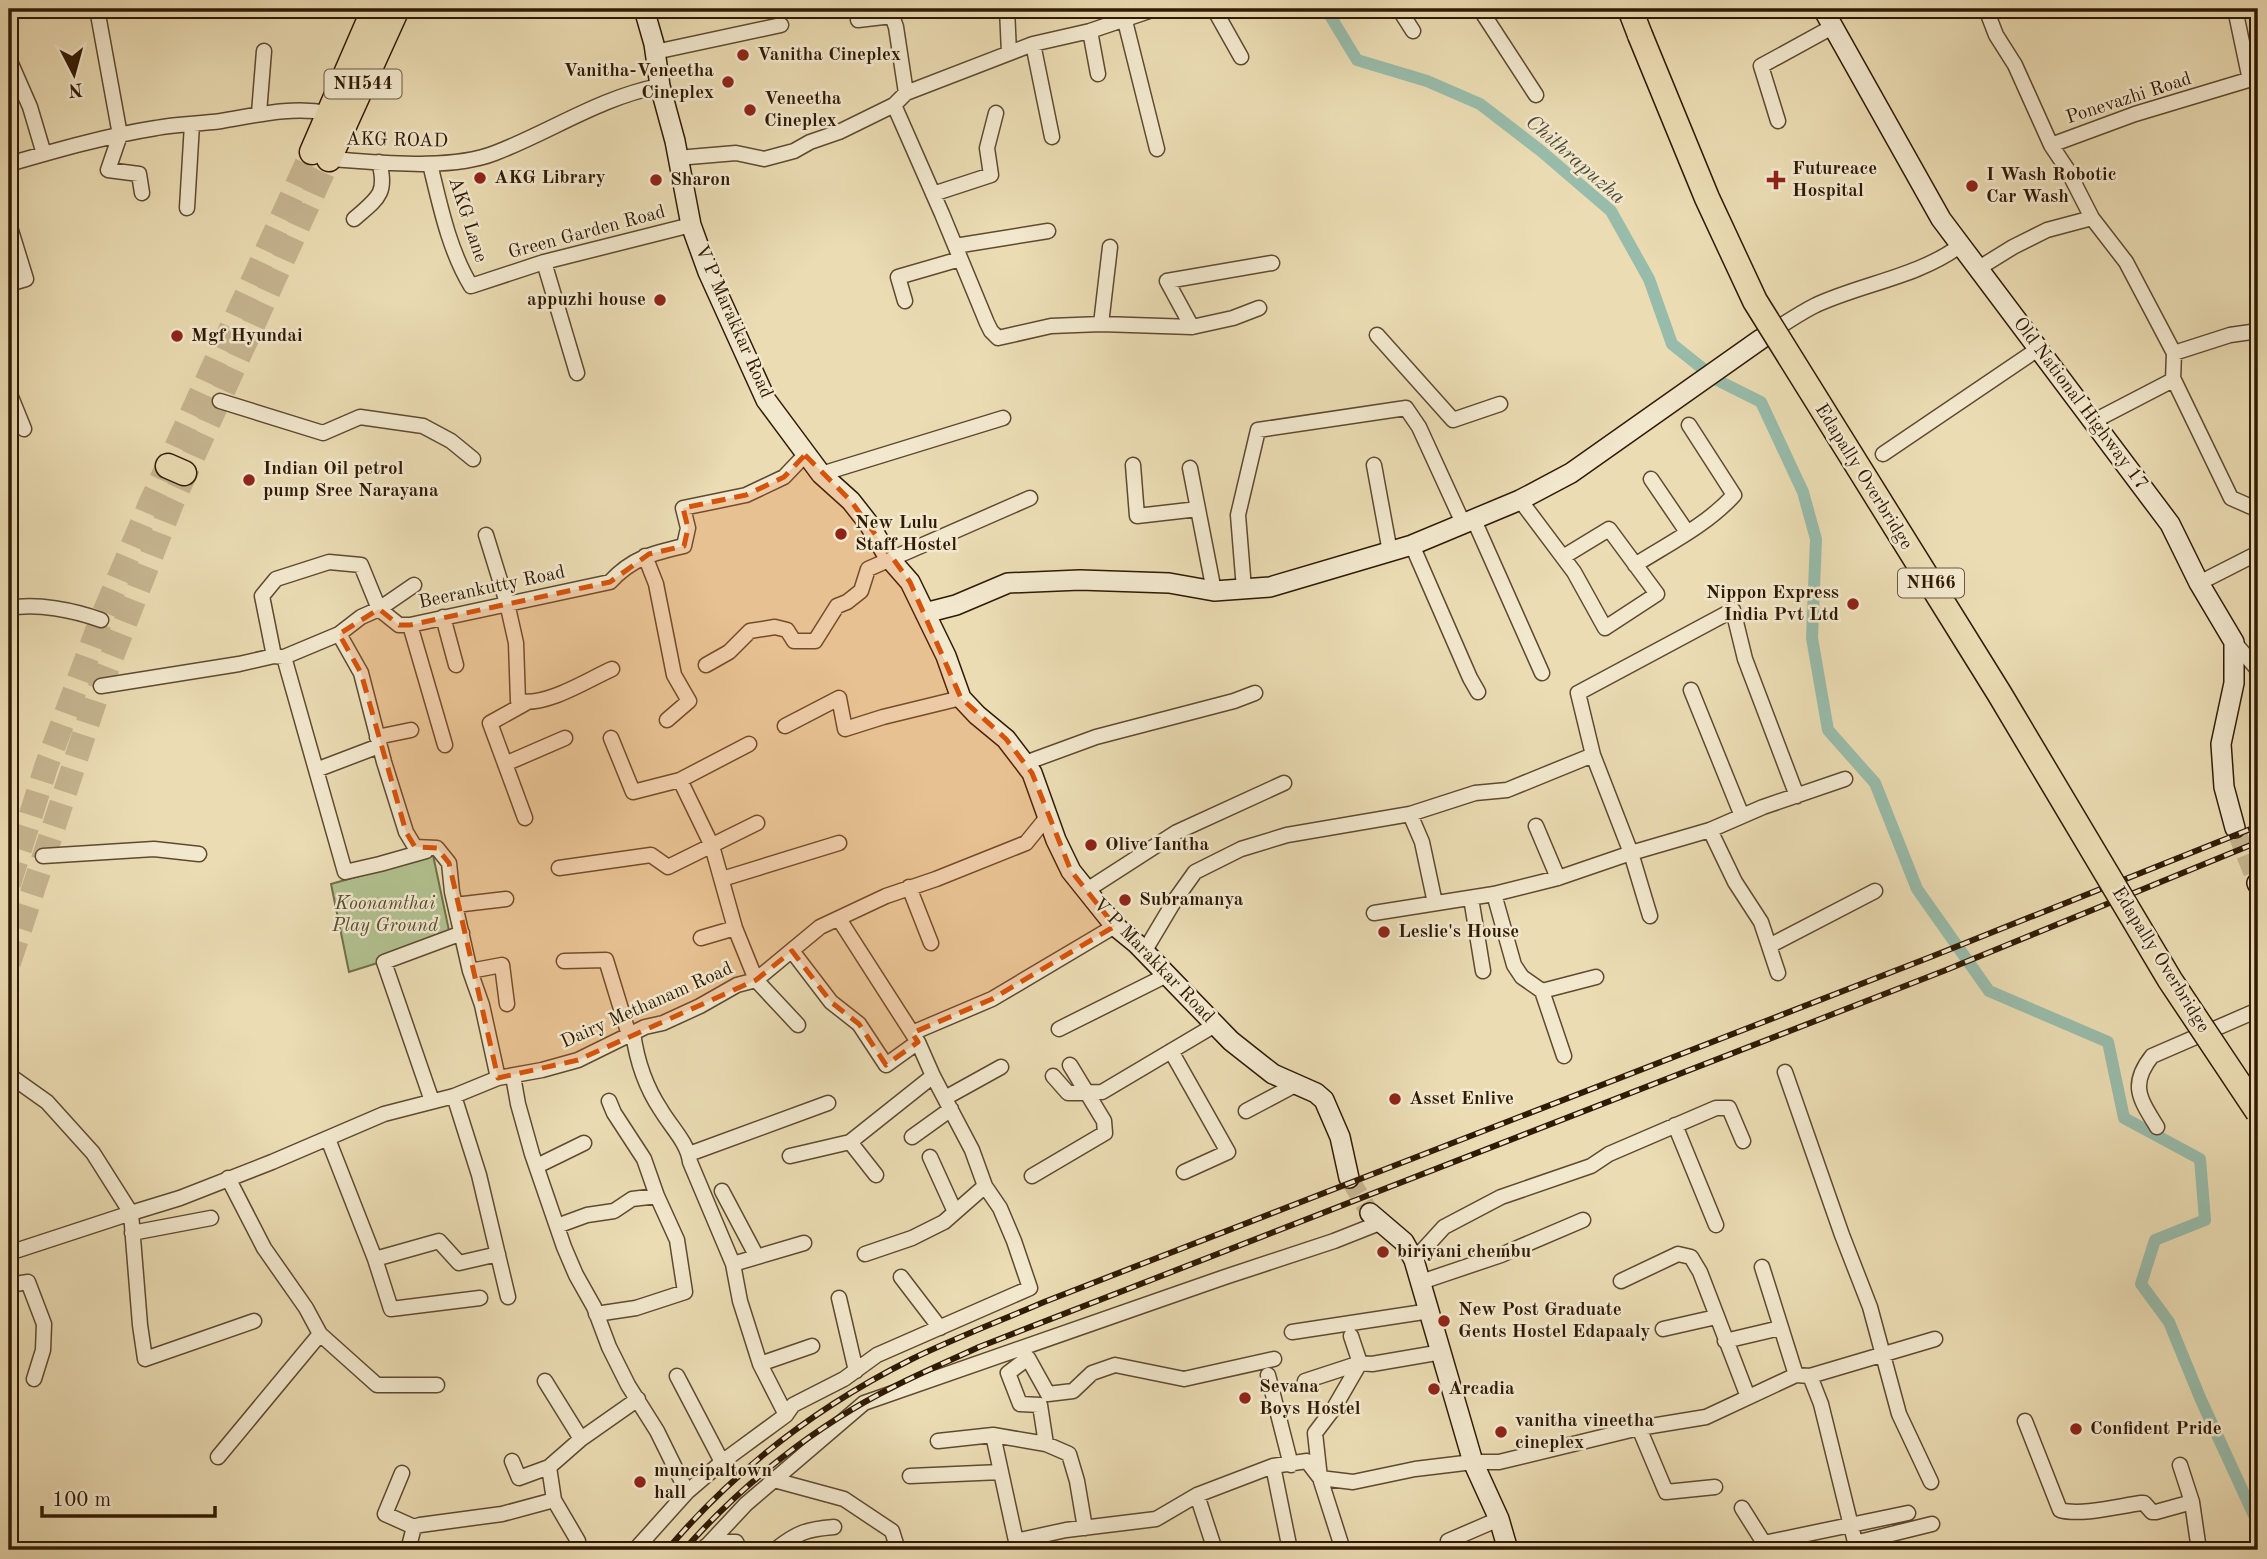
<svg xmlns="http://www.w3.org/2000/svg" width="2267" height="1559" viewBox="0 0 2267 1559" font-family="'Old Standard TT',serif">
  <rect width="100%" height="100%" fill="#ebdcb3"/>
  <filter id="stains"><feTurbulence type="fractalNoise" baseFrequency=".00286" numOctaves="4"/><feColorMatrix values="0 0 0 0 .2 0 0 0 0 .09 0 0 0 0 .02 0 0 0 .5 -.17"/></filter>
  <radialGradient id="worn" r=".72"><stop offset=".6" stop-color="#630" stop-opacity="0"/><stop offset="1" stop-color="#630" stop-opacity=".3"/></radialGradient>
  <path fill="#b2c290" stroke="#706e4a" stroke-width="2" d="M433,855L451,940L349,972L331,884Z"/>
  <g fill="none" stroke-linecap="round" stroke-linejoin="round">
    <path stroke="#98bcab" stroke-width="12" d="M1326,9L1357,60L1427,81L1480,104L1541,151L1611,211L1649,279L1672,344L1717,380L1761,402L1803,492L1816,539L1812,638L1828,730L1875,783L1917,889L1989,991L2108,1042L2124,1118L2200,1159L2205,1220L2155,1240L2141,1284L2169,1322L2201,1400L2258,1524"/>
    <path stroke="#c5b590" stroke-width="19" stroke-dasharray="19 10" stroke-linecap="butt" d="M2235,828L2257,883
      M1349,1178L1370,1213"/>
    <path stroke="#c5b590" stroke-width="24" stroke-dasharray="24 12" stroke-linecap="butt" d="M9,884L46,767L101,620L150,504L312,152
      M9,963L97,695L172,503L329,159"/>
    <defs>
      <path id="street" d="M97,9L120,135L108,170L139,174L142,193
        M1007,9L1009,53
        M1122,9L1157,149
        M1214,9L1241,57
        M1399,9L1413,31
        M1480,9L1536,95
        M1986,9L1996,35L2015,65L2051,145
        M2235,9L2250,80
        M858,20L892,16L896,27L906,93
        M1090,31L1098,74
        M1033,44L1052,137
        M655,52L781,25
        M9,59L30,107L44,154
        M894,105L942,214L987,323L991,331L998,338L1051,326L1101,324L1192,327L1233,318L1259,308
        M259,113L264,51
        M1778,121L1761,66L1834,26
        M677,158L736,153L764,159L794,151L810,142L839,132L894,105L906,93L1033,44L1090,31L1155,9
        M329,159C378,162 449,171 495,153C550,132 601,97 660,86
        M9,164C57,150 106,136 156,128C177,124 199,124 221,121C257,115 292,106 328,113
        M430,164C440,205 449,250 471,286L544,262L691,225
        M933,194L991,175L987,148L996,113
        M187,208L192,124
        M2092,218L2126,262L2174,353L2173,380L2094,421
        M354,219C377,199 388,194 379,162
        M9,224L26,279L9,284
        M955,246L1048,231
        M544,262L577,373
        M1979,268L2013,247L2047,230L2092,218L2067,169L2051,145L2135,114L2258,77
        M905,301L898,277L960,259
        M1101,324L1110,247
        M1192,327L1167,281L1272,263
        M1770,333C1785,323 1800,313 1816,305C1864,283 1918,277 1961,245
        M1377,335L1453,420L1500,404
        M2174,353L2230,335L2258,331
        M2173,378L2231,498L2256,509
        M9,392L24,429
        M220,401L323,433L360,417L423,426L451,441L473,459
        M1883,454L2038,349
        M1133,465L1137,516L1198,509
        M1374,465L1390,552
        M1190,468L1214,591
        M821,474L1003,418
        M1651,479L1687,532
        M1520,500L1574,572L1605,628L1657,594L1609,529L1563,557
        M1474,520L1542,673
        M486,535L507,603L516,643L518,701C546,707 587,680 612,669
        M1412,545L1470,678L1478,692
        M645,556L656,584L674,675L689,701L667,720
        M1635,565C1668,544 1707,525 1734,495L1689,425
        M2199,583L2258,553
        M1244,589L1238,515L1258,430L1406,408L1419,427L1463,523
        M9,608C38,603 73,610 101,620
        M443,617L456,665
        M410,625L445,745
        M339,634L361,673L384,762L406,832L415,847L437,848L449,863L452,892L470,971L482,1005L498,1078
        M2234,642L2258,670
        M274,656L262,596L276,579L329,562L361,565L379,609L414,585
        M284,657L345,872L380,864L426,851
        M706,665L729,652L750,631L775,627L787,630L794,641H815L837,606L847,602L861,591L868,569L1030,498
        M101,686L239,664L274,656L284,657L339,634L361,617L379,609L399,625H410L610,582C632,558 653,553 684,546L688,528L683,508L746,495L784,477L805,455
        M1691,690L1742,816
        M785,726L839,698L845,729L883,717L961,698
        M377,737L411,730
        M611,738L633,792L680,780L749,744
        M1025,763L1096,737L1234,701L1255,693
        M505,764L565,738
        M316,770L379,746
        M680,780L712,846L735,928L756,980L798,1025
        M1410,814L1422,842L1435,903
        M525,818L490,723L526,703
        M1536,826L1558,878
        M1710,830L1735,882L1761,922L1778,973
        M43,856L154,849L199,854
        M559,868L651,855L668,867L757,823
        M722,879L839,843
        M909,887L931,943
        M1087,890L1177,832L1284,783
        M1494,894L1514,965L1522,977L1542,991L1596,977
        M1471,898L1483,971
        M455,905L506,899
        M1374,913L1494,894L1558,878L1631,853L1710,830L1763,807L1845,779
        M1650,916L1631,853L1593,755L1578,693L1733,610L1745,659L1797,796
        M839,919L916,1039
        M701,938L735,928
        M1769,946L1875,891
        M1144,952L1175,900L1195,872L1241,849L1287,835L1410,814L1475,793L1507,790L1593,755
        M564,961L606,960L629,1035
        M470,971L502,965L507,1004
        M1542,991L1564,1056
        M1059,1029L1165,976
        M633,1033C637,1062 645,1086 661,1110C671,1127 688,1143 690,1162L733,1264L740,1301L760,1364L786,1415
        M912,1033L992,999L1115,926
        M1171,1051L1228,1152L1184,1172
        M1785,1072L1842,1235L1870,1307L1899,1414L1931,1482
        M9,1075L47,1102L93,1153L131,1213L180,1198L272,1162L384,1114L454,1096L498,1078L542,1070L578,1060L645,1027L663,1023L700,1006L737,985L756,980L820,927L886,896L936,879L1026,843L1048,816
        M513,1076L518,1104L532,1154L564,1247L576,1275L594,1307L609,1347L628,1385L657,1431L687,1492
        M1053,1076L1068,1093L1102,1092L1215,1025
        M454,1096L479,1175L508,1297
        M945,1098L1001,1067
        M432,1101L384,962L462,933
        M1246,1111L1295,1085
        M1675,1125L1716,1225
        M2157,1127C2140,1099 2129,1085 2152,1056L2258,1010
        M912,1137L951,1109
        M328,1139L375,1259L391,1309L480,1298
        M850,1142L876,1175
        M689,1154L828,1103
        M790,1156L850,1142L933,1076
        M930,1157L955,1212
        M537,1166L584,1143
        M1032,1176L1105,1133L1104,1121L1070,1065
        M228,1178L264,1248L306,1308L320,1334L377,1385H437
        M722,1191L757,1257
        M557,1226L587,1215L614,1211L632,1199L657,1196L644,1159L614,1113L609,1101
        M132,1233L211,1218
        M9,1253L131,1213L140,1325L145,1359L254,1321
        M865,1254L912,1238L944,1222L985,1186
        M375,1259L439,1241L459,1263L498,1254
        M1414,1260L1444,1227L1501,1197L1591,1166L1609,1154L1716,1108H1729L1743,1141
        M733,1264L804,1243
        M1762,1267L1796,1375
        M901,1277L940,1328
        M1621,1281L1678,1254L1691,1257L1700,1272L1748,1397
        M1421,1282L1501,1255L1583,1220
        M9,1285L28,1282L44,1324L43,1350L34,1379
        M839,1298L856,1371
        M596,1314L636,1308L685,1292L677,1240L657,1196
        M1663,1329L1716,1317
        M1292,1332L1430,1311
        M1351,1336L1360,1363L1372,1364L1442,1352
        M1725,1341L1780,1328
        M760,1364L812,1346
        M1268,1375L1291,1465
        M677,1376L722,1462
        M1810,1376L1935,1339
        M545,1381L581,1439
        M1305,1381L1360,1363
        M2025,1421L2060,1510C2081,1516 2119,1506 2141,1503H2144L2152,1512H2156L2192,1502L2199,1550
        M1639,1428L1666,1492L1715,1487
        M993,1435L1046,1444L1069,1454L1077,1481L1085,1528
        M938,1441L993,1435L1016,1541
        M1046,1444L1040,1405L1020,1404L1008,1373L1028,1358L1048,1394L1073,1391L1092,1373L1115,1365L1184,1379L1274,1359
        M218,1457L320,1334
        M512,1461L519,1478L549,1467
        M2180,1465L2192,1502
        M1273,1466L1290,1550
        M402,1473L385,1514L414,1527
        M910,1476L1001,1472
        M774,1480L844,1499L892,1531L898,1550
        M1197,1495L1215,1550
        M554,1500L578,1541
        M1742,1508L1764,1543L1908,1513
        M1448,1541L1499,1519
        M1855,1543L1932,1524
        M706,1546L720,1542H736L740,1550
        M408,1550L414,1527L420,1525L502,1514L554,1500L549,1467L581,1439L638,1399
        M635,1550L687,1492L722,1462L786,1415L793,1405L844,1379L877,1355L1030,1288L1014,1241L1000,1208L985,1186L972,1150L933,1076L918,1042L886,1065L859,1024L831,1002L792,951
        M703,1550L746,1504L864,1403L1225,1277L1334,1241L1382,1222
        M775,1550C796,1533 807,1529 834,1527
        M1016,1550V1541L1066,1530L1156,1519L1197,1495L1273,1466L1307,1461L1320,1478L1353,1482L1415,1469L1473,1462H1499L1639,1428L1706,1417L1796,1375L1810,1376L1821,1404L1857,1550
        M1343,1550L1320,1478L1315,1433L1334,1408L1360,1363"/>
      <path id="secondary" d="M644,9L654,44L660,86L675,141L691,225L708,272L766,400L821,474L851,501L869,524L889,558L910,582L946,656L961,698L977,715L1006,739L1032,773L1056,840L1071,871L1115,926L1137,944L1231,1041L1273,1074L1316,1093L1324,1100L1340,1137L1349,1178
        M1823,9L1941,219L2170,524L2199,583L2234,642V683L2221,744L2224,787L2235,828
        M925,613L956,605L1008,583L1080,580L1169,583L1214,591L1270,587L1412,545L1520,500L1571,473L1761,339
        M2257,883L2258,885
        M1370,1213L1404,1242L1414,1260L1473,1462L1499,1519L1508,1550"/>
      <path id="highway" d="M1630,9L1640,35
        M312,152L374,9
        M329,159L397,9
        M168,466L184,473"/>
    </defs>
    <use href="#street" stroke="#5e4a30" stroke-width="17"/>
    <use href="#secondary" stroke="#2f1a04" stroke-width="22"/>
    <use href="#highway" stroke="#2f1a04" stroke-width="27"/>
    <use href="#street" stroke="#f2e8ce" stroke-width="14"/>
    <use href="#secondary" stroke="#f2e8ce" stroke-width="19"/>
    <use href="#highway" stroke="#ebdcb3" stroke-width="24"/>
    <defs>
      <path id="rail" d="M667,1550C735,1469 818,1406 912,1359C955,1338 1000,1321 1044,1302L1933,956L2258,826
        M684,1550C742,1484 816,1425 895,1386C923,1372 951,1360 979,1347L1946,970L2258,842"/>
    </defs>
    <use href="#rail" stroke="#2f1a04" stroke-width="6"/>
    <use href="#rail" stroke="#f2e8ce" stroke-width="3.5" stroke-dasharray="10" stroke-linecap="butt"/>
    <defs>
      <path id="highway-bridge" d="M1640,35L1707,198L1755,301L1999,693L2170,980L2258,1112"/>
    </defs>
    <use href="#highway-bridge" stroke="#2f1a04" stroke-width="27" stroke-linecap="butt"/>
    <use href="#highway-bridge" stroke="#ebdcb3" stroke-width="24"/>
  </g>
  <path fill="#d6530b" fill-opacity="0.2" stroke="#d6530b" stroke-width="5" stroke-dasharray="14 9" stroke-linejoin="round" d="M805,455L851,501L910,582L961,698L1006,739L1032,773L1071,871L1115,926L992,999L912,1033L918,1042L886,1065L859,1024L831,1002L792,951L756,980L578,1060L498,1078L449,863L437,848L415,847L406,832L361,673L339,634L379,609L399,625H410L610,582L649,554L684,546L688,528L683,508L746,495L784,477Z"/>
  <g fill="#8f2418" stroke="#f2e8ce" stroke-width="2.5">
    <circle cx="743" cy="55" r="7"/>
    <circle cx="728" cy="82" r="7"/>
    <circle cx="750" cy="110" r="7"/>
    <circle cx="480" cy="178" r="7"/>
    <circle cx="656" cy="180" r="7"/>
    <path d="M1772.5 169.5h7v7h7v7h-7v7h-7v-7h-7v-7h7z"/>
    <circle cx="1972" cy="186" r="7"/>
    <circle cx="660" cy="300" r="7"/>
    <circle cx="177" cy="336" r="7"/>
    <circle cx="249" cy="480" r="7"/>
    <circle cx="841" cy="534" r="7"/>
    <circle cx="1853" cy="604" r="7"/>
    <circle cx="1091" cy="845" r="7"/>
    <circle cx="1125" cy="900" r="7"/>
    <circle cx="1384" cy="932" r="7"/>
    <circle cx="1395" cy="1099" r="7"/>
    <circle cx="1383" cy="1252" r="7"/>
    <circle cx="1444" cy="1321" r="7"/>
    <circle cx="1434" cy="1389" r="7"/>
    <circle cx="1245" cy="1398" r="7"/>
    <circle cx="2076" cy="1429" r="7"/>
    <circle cx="1501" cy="1432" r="7"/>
    <circle cx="640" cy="1482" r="7"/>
  </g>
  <g text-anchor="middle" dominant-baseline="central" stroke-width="5" stroke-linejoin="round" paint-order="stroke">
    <g fill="#f2e8ce" stroke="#6a5841" stroke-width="2">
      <rect x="324.5" y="69.5" width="77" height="29" rx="5"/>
      <rect x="1898" y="568.5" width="66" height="29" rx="5"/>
    </g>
    <g font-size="18" font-weight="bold" fill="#2f1a04">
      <text x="363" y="84">NH544</text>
      <text x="1931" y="583">NH66</text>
    </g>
    <g font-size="19" font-weight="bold" fill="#2f1a04" stroke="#f2e8ce" text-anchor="start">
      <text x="757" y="55">Vanitha Cineplex</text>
      <text x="714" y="71" text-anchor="end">Vanitha-Veneetha<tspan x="714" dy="22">Cineplex</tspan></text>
      <text x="764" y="99">Veneetha<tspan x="764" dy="22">Cineplex</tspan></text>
      <text x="1792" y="169">Futureace<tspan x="1792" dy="22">Hospital</tspan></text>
      <text x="1986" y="175">I Wash Robotic<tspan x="1986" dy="22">Car Wash</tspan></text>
      <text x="494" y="178">AKG Library</text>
      <text x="670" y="180">Sharon</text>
      <text x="646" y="300" text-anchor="end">appuzhi house</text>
      <text x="191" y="336">Mgf Hyundai</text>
      <text x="263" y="469">Indian Oil petrol<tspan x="263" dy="22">pump Sree Narayana</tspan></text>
      <text x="855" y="523">New Lulu<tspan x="855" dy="22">Staff Hostel</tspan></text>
      <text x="1839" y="593" text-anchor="end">Nippon Express<tspan x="1839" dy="22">India Pvt Ltd</tspan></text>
      <text x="1105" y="845">Olive Iantha</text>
      <text x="1139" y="900">Subramanya</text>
      <text x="1398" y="932">Leslie's House</text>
      <text x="1409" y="1099">Asset Enlive</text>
      <text x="1397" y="1252">biriyani chembu</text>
      <text x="1458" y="1310">New Post Graduate<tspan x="1458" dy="22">Gents Hostel Edapaaly</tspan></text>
      <text x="1259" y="1387">Sevana<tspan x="1259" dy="22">Boys Hostel</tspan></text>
      <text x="1448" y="1389">Arcadia</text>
      <text x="1515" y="1421">vanitha vineetha<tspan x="1515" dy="22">cineplex</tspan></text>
      <text x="2090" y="1429">Confident Pride</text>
      <text x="654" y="1471">muncipaltown<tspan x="654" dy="22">hall</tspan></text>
    </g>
    <g font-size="19" fill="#2f1a04" stroke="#f2e8ce">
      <text transform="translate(2129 99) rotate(-18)">Ponevazhi Road</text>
      <text transform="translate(397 141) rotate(1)">AKG ROAD</text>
      <text transform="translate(467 220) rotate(72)">AKG Lane</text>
      <text transform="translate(587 233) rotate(-15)">Green Garden Road</text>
      <text transform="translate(733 322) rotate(66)">V P Marakkar Road</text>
      <text transform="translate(2080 404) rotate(53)">Old National Highway 17</text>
      <text transform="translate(1863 477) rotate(58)">Edapally Overbridge</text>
      <text transform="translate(492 588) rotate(-12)">Beerankutty Road</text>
      <text transform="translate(2160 960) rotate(58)">Edapally Overbridge</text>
      <text transform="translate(1153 961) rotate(46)">V P Marakkar Road</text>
      <text transform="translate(647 1006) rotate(-24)">Dairy Methanam Road</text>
    </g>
    <g font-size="19" font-style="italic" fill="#564c2e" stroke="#f2e8ce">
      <text x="385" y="904">Koonamthai<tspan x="385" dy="22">Play Ground</tspan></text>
    </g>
    <g font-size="21" font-style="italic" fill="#4e4b36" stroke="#f2e8ce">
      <text transform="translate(1575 160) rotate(41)">Chithrapuzha</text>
    </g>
  </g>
  <rect width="2267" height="1559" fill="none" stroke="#ebdcb3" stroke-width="35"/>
  <rect x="10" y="10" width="2246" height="1538" fill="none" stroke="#2f1a04" stroke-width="3.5"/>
  <rect x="18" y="18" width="2232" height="1524" fill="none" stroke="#2f1a04" stroke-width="2"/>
  <g transform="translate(74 74) rotate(174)" stroke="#f2e8ce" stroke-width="5" paint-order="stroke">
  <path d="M0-5L12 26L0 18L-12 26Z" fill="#2f1a04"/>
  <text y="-10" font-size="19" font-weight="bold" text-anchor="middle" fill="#2f1a04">N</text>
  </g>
  <path d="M42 1506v10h173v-10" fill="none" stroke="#2f1a04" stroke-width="3.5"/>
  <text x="52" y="1506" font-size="21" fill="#2f1a04" stroke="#f2e8ce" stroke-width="5" paint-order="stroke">100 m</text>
  <rect width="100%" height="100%" filter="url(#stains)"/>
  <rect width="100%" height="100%" fill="url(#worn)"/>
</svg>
